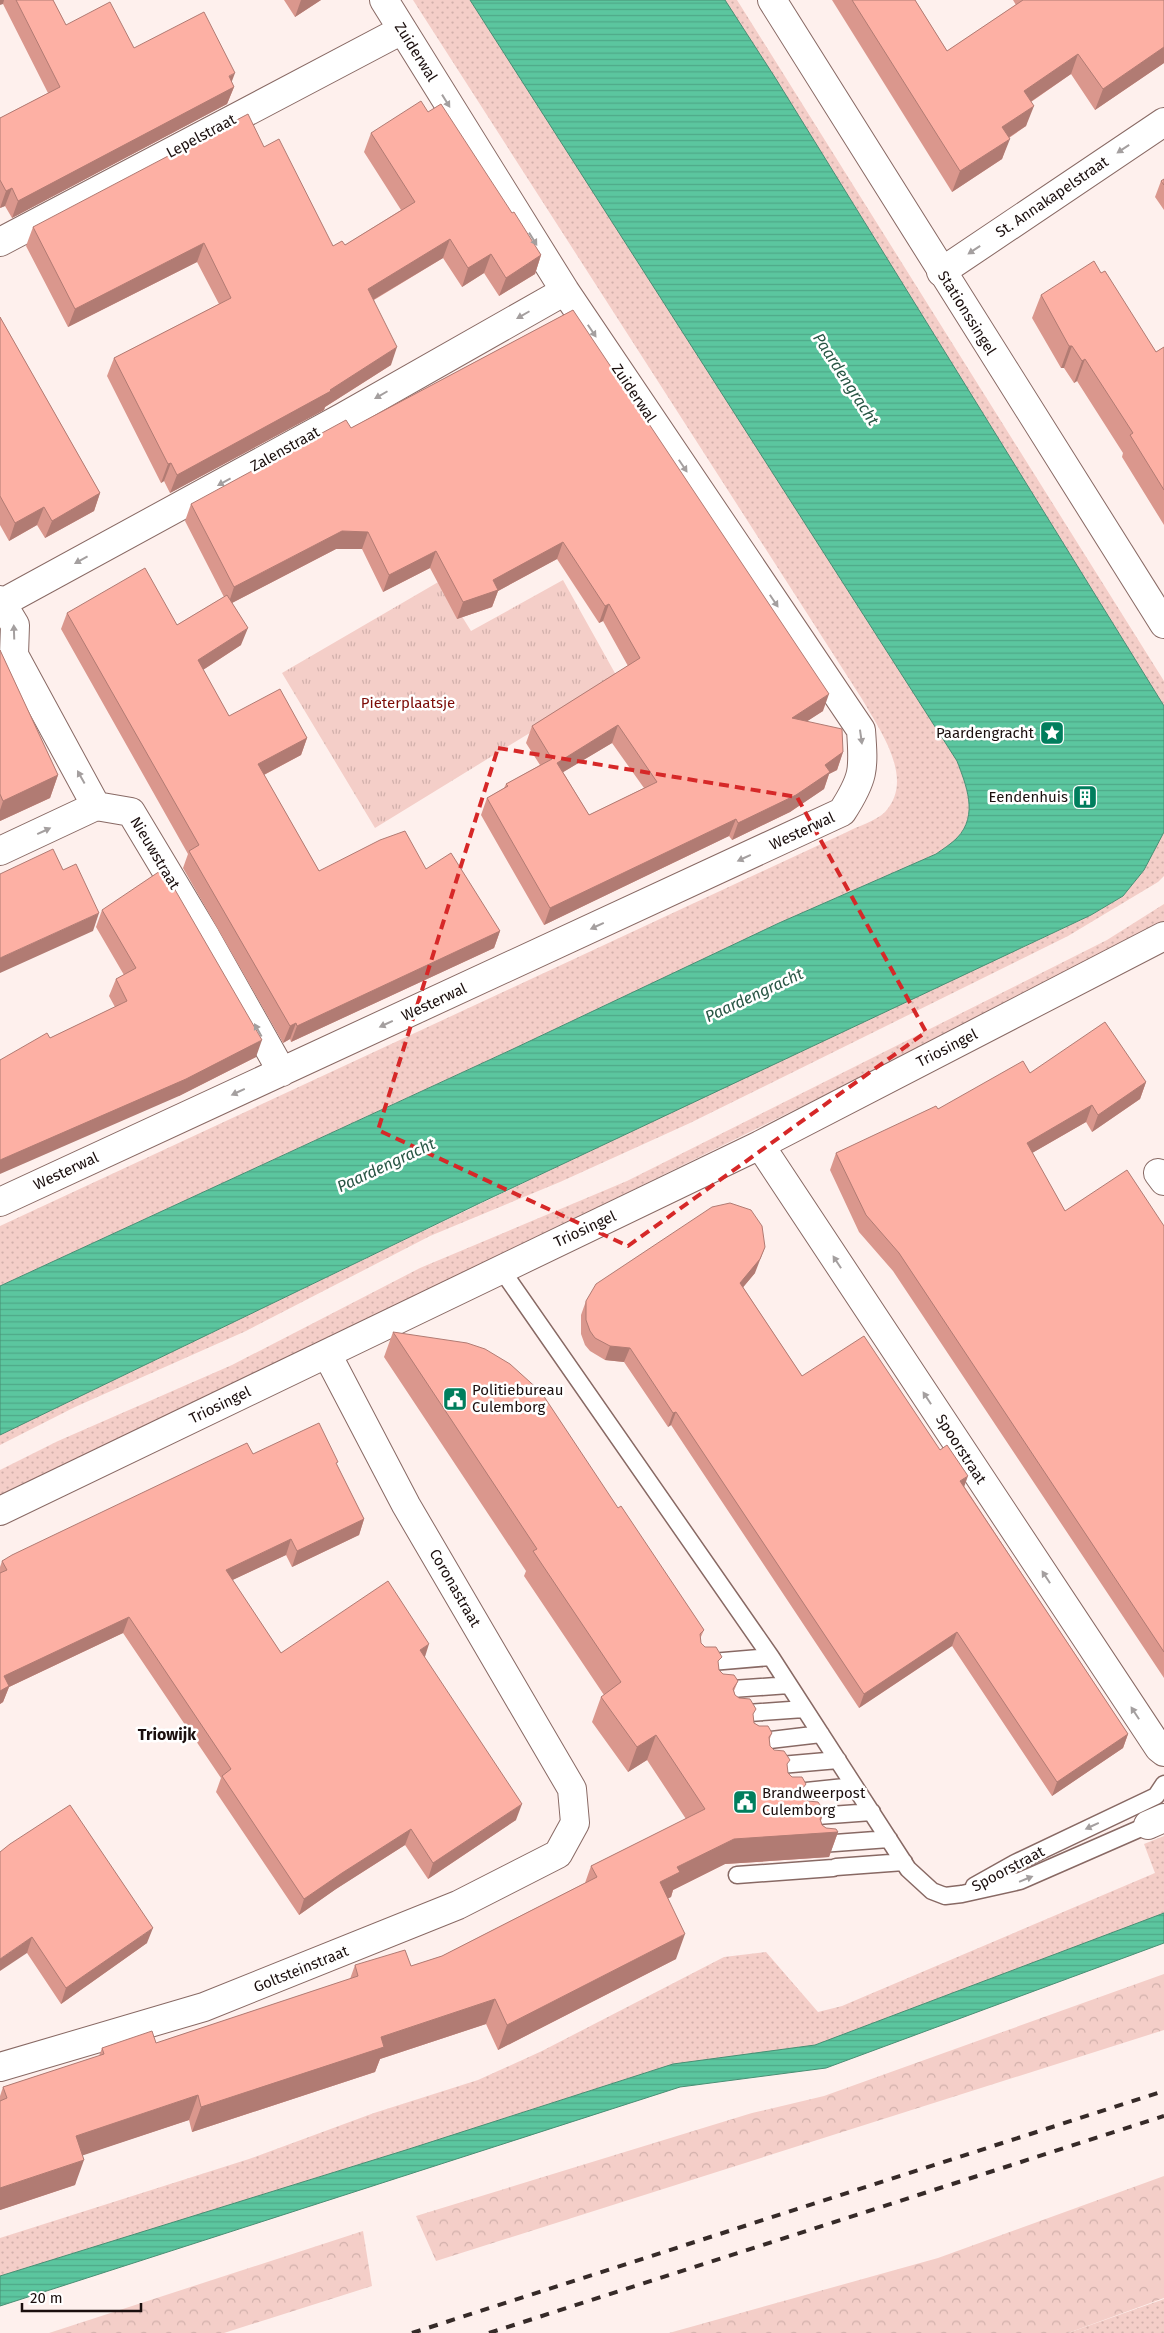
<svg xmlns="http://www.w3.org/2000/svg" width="1164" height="2333" viewBox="0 0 1164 2333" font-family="'Fira Sans',sans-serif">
  <defs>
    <pattern id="grass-dots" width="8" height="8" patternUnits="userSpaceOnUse" patternTransform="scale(1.25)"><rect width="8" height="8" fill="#f4cec8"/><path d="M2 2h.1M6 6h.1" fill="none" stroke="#d1b0ab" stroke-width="1.8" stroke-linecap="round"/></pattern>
    <pattern id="forest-crowns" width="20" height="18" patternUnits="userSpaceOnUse" patternTransform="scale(1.25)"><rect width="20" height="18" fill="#f4cec8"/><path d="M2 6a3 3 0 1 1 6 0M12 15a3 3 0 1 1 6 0" fill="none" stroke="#d1b0ab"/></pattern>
    <pattern id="park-tufts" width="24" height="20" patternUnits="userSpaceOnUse" patternTransform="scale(1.25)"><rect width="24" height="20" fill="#f4cec8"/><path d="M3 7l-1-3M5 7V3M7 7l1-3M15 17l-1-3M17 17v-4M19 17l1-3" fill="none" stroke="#d1b0ab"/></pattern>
    <pattern id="water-rules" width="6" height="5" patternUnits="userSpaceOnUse" patternTransform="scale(1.25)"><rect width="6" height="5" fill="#5bc69f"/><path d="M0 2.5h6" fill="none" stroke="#4fa988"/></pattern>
  </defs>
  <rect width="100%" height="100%" fill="#fef0ed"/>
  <path fill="url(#grass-dots)" d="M413,0H470L957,761C966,786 978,814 958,837C952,844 943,849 936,854L779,923L513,1049L0,1286V1226L847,832C858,826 876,821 885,812C916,779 879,729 862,699Z
    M724,0H737L1164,681V706L828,163Z
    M1164,832V876L1158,882L1068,936L690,1123L560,1182L430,1236L246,1331L75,1407L0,1445V1434L757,1071L1091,915L1123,896L1144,870Z
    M1164,904V927L491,1260L0,1496V1470L58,1441L232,1365L420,1268L627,1181L1107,940Z
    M1164,1836V1931L838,2038L0,2298V2238L249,2159L374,2113L478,2080L542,2051L724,1957L766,1952L818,2012L842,2006L1155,1873L1144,1844Z
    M1164,2299V2333H1068Z"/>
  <path fill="url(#forest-crowns)" d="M1164,1974V2030L436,2261L416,2216L752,2113L824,2096Z
    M1164,2176V2298L1068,2333H669L938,2258Z
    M363,2231L372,2286L224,2333H49Z"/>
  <path fill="url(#park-tufts)" d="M563,580L616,675L533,731L375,828L282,673L440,581L471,631Z"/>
  <path fill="url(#water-rules)" stroke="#488f74" d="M470,0H725L776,79L1164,706V832L1144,870L1123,896L1091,915L480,1203L0,1435V1286L513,1049L779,923L936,854C943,849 951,844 957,838C979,815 966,785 957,761Z
    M1164,1913V1943L826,2068L680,2087L0,2306V2276L409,2149L673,2064L815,2045Z"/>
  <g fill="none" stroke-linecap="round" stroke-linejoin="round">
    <defs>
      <path id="lane" d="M501,1269L771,1657L908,1869L932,1891L945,1896L962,1894L1020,1881L1148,1825
        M700,1663L771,1657
        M718,1690L789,1685
        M734,1714L804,1709
        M753,1742L821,1734
        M769,1766L838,1760
        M787,1793L854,1786
        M803,1817L872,1812
        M821,1844L889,1839
        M836,1867L904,1862
        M737,1875L833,1868
        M974,1886L1015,1863L1156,1796L1164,1784"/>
      <path id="street" d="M0,242L402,30
        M941,272L1164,122
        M0,600L15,625L14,655L96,806L131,812L206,937L282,1072
        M2,603L343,417L565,291
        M0,851L96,806
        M760,1145L1159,1748L1164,1752
        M1158,1173L1164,1181
        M0,1202L842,812C864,778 864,770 861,730L565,291L384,0
        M0,1511L760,1145L1164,936
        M1148,1825L1164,1818
        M0,2067L204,2007L458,1905L558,1854L575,1823L572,1789L406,1505L327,1354"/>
      <path id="secondary" d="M772,0L1164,624"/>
    </defs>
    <use href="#lane" stroke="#886964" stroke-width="19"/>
    <use href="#street" stroke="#886964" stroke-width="30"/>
    <use href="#secondary" stroke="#886964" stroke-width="30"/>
    <use href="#lane" stroke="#fff" stroke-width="16"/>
    <use href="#street" stroke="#fff" stroke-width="28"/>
    <use href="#secondary" stroke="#fff" stroke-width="28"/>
    <path stroke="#362a28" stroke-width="4" stroke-dasharray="9 9" stroke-linecap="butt" d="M412,2333L1164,2091
      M489,2333L1164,2116"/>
  </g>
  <path fill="#da978d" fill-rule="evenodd" d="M0,0H53L66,25L232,83L234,87L227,104L12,218L5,206L0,208V118L48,93L3,4Z
    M284,0H321L295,17Z
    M832,0H915L947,51L1016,5L1013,0H1164V63L1095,110L1071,74L1031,102L1026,126L1009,138L1002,159L952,192Z
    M428,112L512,213L541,255L535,274L499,296L484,273L462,287L443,258L374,300L391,365L325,407L324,410L170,493L164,481L161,483L107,376L114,358L219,304L197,262L68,327L26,246L33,227L264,147L333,246L345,245L401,210L364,152L371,133Z
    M1164,179V210L1155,197L1161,181Z
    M1101,273L1156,352L1164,347V525L1122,457L1123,453L1077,381L1074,383L1064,368H1061L1032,318L1041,295Z
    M573,310L823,711L807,721L843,752L837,770L829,774L824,789L790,812L732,840L729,836L544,925L481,815L487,798L504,788L506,784L540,765L526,743L532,726L628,666L603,621L599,623L557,559L498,591L492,607L457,619L430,568L383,592L362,549H336L232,603L241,645L203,670L229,716L307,738L301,755L264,775L319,871L426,869L500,931L494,948L291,1042L290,1039L283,1043L183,868L188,854L61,629L67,613L177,625L224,597L185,521L191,504L351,428ZM612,743L644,788L589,815L563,772Z
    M0,317L100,493L94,511L45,538L37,525L9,541L0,525Z
    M0,650L58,775L50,798L0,821Z
    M102,910L256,1057L179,1096L50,1038L115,1007L109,996L116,979L124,975L96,927Z
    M1030,1073L1146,1082L1140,1099L1092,1132L1086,1122L1032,1153L1065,1211L1164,1226V1678L893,1271L859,1232L830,1170L836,1153L938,1109Z
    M755,1273L743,1287L802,1376L964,1486L1128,1734L1123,1748L1052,1796L952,1646L859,1708L671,1425L668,1427L624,1362L605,1360L590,1351L585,1345L581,1334V1315L586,1301Z
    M393,1332L618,1508L704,1630L700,1639L701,1643L718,1666L719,1670L723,1674L738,1681L734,1691L735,1695L753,1718L754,1723L759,1726L772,1733L769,1741L770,1746L787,1768L788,1773L803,1792L804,1797L808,1801L824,1811L821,1821L822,1825L826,1828L838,1832L829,1857L725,1864L673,1890L671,1897L668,1898L676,1959L498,2050L486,2024L380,2059L375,2072L192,2132L189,2120L82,2155L75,2185L0,2210V2096L3,2087L99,2056L102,2048L156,2043L350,1979L355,1965L411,1966L442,1956L585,1883L591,1866L686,1819L647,1760L628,1772L592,1722L601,1697L604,1695L524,1576L526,1571L384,1357Z
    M253,1454L337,1465L364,1519L359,1535L292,1567L286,1555L232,1580L281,1653L424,1657L516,1820L428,1879L405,1845L336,1889L299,1915L216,1792L221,1778L123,1633L9,1687L3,1702L0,1704V1567L2,1561Z
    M0,1852L147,1943L61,2004L27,1953Z"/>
  <path fill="#b17b73" d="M0,0H4L3,4L0,5Z
    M301,0H321L295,17Z
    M1164,47V63L1095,110L1103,89Z
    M1078,54L1071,74L1017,111L1024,91Z
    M235,73L229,89L234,87L227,104L12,218L18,201Z
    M1034,106L1026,126L994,147L1002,127Z
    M1010,139L1002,159L952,192L960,171Z
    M12,188L5,206L0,208L6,191Z
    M450,239L443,258L361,307L368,289Z
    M204,243L197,262L68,327L75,309Z
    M491,254L484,273L462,287L468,268Z
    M541,255L535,274L499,296L506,278Z
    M1069,346H1072L1064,368H1061Z
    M397,347L391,365L325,407L324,410L170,493L177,475L330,390Z
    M1085,359L1077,381L1074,383L1082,361Z
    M171,463L164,481L161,483L168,464Z
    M100,493L94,511L45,538L52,521Z
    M44,507L37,525L9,541L15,523Z
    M342,531L368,532L362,549H336L228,605L234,587Z
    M563,542L557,559L498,591L492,607L457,619L463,602L493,580Z
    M436,551L430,568L383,592L389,575Z
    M609,604L603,621L599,623L605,606Z
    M248,628L241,645L192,677L198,660Z
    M829,694L823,711L786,735L792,718Z
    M618,725L612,743L550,780L557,763Z
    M307,738L301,755L252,781L258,764Z
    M843,752L837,770L829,774L824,789L790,812L732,840L738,823Z
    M58,775L50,798L0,821V810L3,801Z
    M736,819L729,836L544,925L550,908Z
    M99,913L93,931L0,973V958Z
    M500,931L494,948L291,1042L297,1026Z
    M296,1023L290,1039L283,1043L290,1026Z
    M262,1040L256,1057L179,1096L0,1174V1160Z
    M1146,1082L1140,1099L1092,1132L1098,1115Z
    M1092,1105L1086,1122L1020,1160L1027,1143Z
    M765,1247L755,1273L735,1297L740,1283Z
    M610,1346L630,1348L624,1362L605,1360Z
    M676,1412L671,1425L668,1427L673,1413Z
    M968,1476L963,1490L960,1481Z
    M364,1519L359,1535L292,1567L297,1551Z
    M291,1539L286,1555L220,1586L226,1570Z
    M129,1617L123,1633L9,1687L3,1702L0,1704V1687L4,1676Z
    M957,1632L952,1646L859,1708L864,1694Z
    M429,1644L424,1660L420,1650Z
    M1128,1734L1123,1748L1052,1796L1057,1782Z
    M656,1735L647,1760L628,1772L637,1747Z
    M522,1804L516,1820L428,1879L433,1863Z
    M824,1811L816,1833L838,1832L829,1857L725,1864L673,1890L671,1897L651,1907L660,1882L677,1867L734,1839L820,1819Z
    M411,1829L405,1845L336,1889L299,1915L304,1899L342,1873Z
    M153,1928L147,1943L61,2004L66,1988Z
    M685,1934L676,1959L498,2050L507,2025Z
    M32,1937L27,1953L0,1971V1959Z
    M495,1999L486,2024L380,2059L375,2072L192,2132L201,2107L381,2037Z
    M198,2095L189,2120L66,2161L76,2136Z
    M84,2160L75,2185L0,2210V2188Z"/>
  <path fill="#fdb0a4" stroke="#b17b73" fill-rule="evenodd" d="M16,0H53L66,25L110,2L134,48L204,12L235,73L229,76L234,87L18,201L12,188L6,191L0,180V118L60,87Z
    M852,0H915L947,51L1023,0H1164V47L1103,89L1078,54L1024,91L1034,106L1002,127L1010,139L960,171Z
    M421,101L428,112L441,104L512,213L514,212L541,255L506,278L491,254L468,268L450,239L368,289L397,347L330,390L331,391L177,475L171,463L168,464L114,358L231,298L204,243L75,309L33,227L248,114L264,147L279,139L333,246L342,241L345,245L415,202L371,133Z
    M1164,179V185L1161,181Z
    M1094,261L1101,273L1105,271L1156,352L1164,347V490L1130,435L1133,433L1085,359L1082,361L1072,346H1069L1041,295Z
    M573,310L829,694L792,718L842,729L843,752L825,765L830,772L796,795L738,823L736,819L550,908L487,798L508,786L506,784L552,759L532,726L640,658L609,604L605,606L563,542L493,580L498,590L463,602L436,551L389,575L368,532L342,531L234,587L191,504L346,420L351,428ZM618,725L657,782L589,815L557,763Z
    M0,317L100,493L52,521L44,507L15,523L0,496Z
    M145,568L177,625L227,595L248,628L198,660L229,716L280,689L307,738L258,764L319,871L380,840L405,831L426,869L451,853L500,931L297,1026L296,1023L290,1026L189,851L199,845L67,613Z
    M0,650L58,775L3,801L0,794Z
    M53,849L63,870L76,864L99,913L0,958V874Z
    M163,869L262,1040L186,1079L0,1160V1060L47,1033L50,1038L127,1001L116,979L136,968L102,910Z
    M1105,1022L1146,1082L1098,1115L1092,1105L1027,1143L1065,1211L1127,1170L1164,1226V1652L899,1253L866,1215L836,1153L936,1106L938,1109L1023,1061L1030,1073Z
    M730,1203L751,1210L762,1226L765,1247L760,1259L740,1283L802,1376L864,1336L940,1450L947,1445L968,1476L960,1481L1128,1734L1057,1782L957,1632L864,1694L676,1412L673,1413L630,1348L610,1346L595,1338L590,1331L586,1320V1301L596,1284L712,1207Z
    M393,1332L467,1343L485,1349L510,1364L541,1392L618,1508L621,1506L704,1630L700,1634L701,1643L705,1647H716L722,1657L718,1661L719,1670L723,1674L734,1675L738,1681L733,1689L735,1695L739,1698L750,1699L756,1709L753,1714L754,1723L759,1726H768L772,1733L769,1737L770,1746L774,1750L784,1751L790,1760L787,1764L788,1773L792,1777H802L806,1784L803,1788L804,1797L808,1801L818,1802L824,1811L820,1819L822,1825L826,1828L836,1829L838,1832L734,1839L677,1867L680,1872L660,1882L685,1934L507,2025L495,1999L381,2037L384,2047L201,2107L198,2095L76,2136L84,2160L0,2188V2101L7,2098L3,2087L104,2054L102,2048L152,2031L156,2043L358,1976L355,1965L405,1950L411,1966L442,1956L597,1877L591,1866L705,1809L656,1735L637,1747L601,1697L621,1682L533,1551L537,1549Z
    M319,1423L338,1462L336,1463L364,1519L297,1551L291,1539L226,1570L281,1653L388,1581L429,1644L420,1650L522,1804L433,1863L411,1829L342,1873L304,1899L222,1776L231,1769L129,1617L4,1676L9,1686L0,1691V1573L7,1570L2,1561L12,1555L213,1459L247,1443L253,1454Z
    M70,1805L153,1928L66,1988L32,1937L0,1959V1852L10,1844Z"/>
  <defs><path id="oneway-solid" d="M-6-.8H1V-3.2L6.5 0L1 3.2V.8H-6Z" transform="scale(1.25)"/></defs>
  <g fill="#a49f9f">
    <use href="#oneway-solid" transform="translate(446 101) rotate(58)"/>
    <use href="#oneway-solid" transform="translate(1123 149) rotate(146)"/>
    <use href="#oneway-solid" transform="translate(533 239) rotate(58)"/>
    <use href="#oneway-solid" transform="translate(974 250) rotate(146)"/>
    <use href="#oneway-solid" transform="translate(523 315) rotate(150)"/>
    <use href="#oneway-solid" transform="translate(592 331) rotate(56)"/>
    <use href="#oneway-solid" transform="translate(381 395) rotate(150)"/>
    <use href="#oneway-solid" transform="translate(683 466) rotate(56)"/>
    <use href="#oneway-solid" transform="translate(224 482) rotate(151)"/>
    <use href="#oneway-solid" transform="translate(81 560) rotate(151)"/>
    <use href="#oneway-solid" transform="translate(774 601) rotate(56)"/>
    <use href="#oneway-solid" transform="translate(14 632) rotate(-92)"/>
    <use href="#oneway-solid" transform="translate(861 737) rotate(82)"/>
    <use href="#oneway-solid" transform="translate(81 777) rotate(-119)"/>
    <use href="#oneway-solid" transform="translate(44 831) rotate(-25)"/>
    <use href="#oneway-solid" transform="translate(744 858) rotate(155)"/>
    <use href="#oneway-solid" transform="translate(597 926) rotate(155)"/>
    <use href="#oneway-solid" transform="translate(386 1024) rotate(155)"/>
    <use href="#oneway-solid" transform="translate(258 1030) rotate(-119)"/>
    <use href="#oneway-solid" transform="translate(238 1092) rotate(155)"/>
    <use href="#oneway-solid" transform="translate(837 1262) rotate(-123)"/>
    <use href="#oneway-solid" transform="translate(927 1398) rotate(-123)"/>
    <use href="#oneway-solid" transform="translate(1046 1577) rotate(-123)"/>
    <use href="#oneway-solid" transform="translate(1135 1713) rotate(-123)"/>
    <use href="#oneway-solid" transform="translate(1092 1826) rotate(155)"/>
    <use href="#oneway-solid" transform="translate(1026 1879) rotate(-22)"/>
  </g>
  <path fill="none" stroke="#d62828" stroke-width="4" stroke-dasharray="10 6" stroke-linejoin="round" d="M498,748L797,797L926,1032L628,1246L378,1130Z"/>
  <defs>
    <symbol id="sight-square" viewBox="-11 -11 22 22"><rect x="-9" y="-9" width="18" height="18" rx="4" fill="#007e5d" stroke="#fff"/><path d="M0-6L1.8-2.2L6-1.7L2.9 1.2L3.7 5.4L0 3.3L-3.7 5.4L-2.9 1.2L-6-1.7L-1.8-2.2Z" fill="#fff"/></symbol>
    <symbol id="building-square" viewBox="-11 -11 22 22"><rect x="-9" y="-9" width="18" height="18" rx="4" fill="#007e5d" stroke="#fff"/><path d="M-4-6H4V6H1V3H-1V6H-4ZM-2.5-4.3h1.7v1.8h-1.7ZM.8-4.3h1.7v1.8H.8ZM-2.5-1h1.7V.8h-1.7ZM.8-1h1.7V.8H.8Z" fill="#fff"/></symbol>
    <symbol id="civic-square" viewBox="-11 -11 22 22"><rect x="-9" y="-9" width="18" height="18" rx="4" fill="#007e5d" stroke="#fff"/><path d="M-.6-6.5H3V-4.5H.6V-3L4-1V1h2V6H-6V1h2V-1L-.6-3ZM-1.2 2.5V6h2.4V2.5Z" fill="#fff"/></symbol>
  </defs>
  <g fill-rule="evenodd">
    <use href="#sight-square" x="1038" y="719" width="28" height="28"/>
    <use href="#building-square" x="1071" y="783" width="28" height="28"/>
    <use href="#civic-square" x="441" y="1385" width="28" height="28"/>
    <use href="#civic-square" x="731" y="1788" width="28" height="28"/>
  </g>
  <g text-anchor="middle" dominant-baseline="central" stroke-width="5" stroke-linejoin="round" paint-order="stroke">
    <g font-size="15" fill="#1b0f0e" stroke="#fff">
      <text transform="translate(416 52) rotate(58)">Zuiderwal</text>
      <text transform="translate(201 136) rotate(-28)">Lepelstraat</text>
      <text transform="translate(1052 197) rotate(-34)">St. Annakapelstraat</text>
      <text transform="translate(967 313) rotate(58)">Stationssingel</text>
      <text transform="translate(634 393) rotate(56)">Zuiderwal</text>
      <text transform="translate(285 449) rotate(-29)">Zalenstraat</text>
      <text transform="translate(802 831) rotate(-25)">Westerwal</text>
      <text transform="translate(155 853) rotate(59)">Nieuwstraat</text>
      <text transform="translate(434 1002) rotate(-25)">Westerwal</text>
      <text transform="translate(947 1048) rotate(-27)">Triosingel</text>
      <text transform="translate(66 1171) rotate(-25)">Westerwal</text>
      <text transform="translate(585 1229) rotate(-25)">Triosingel</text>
      <text transform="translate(220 1405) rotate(-26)">Triosingel</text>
      <text transform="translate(961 1449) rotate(57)">Spoorstraat</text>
      <text transform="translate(455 1588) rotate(60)">Coronastraat</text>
      <text transform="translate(1008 1869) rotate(-28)">Spoorstraat</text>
      <text transform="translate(301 1969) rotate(-22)">Goltsteinstraat</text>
    </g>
    <g font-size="15" fill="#7c0c07" stroke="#fff">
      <text x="408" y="703">Pieterplaatsje</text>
    </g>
    <g font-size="15" fill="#1b0f0e" stroke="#fff" text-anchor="end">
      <text x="1034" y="733">Paardengracht</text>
      <text x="1068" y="797">Eendenhuis</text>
      <text x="472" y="1390" text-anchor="start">Politiebureau<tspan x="472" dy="17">Culemborg</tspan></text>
      <text x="762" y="1793" text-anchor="start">Brandweerpost<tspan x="762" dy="17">Culemborg</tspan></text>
    </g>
    <g font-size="16" font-style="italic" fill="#295645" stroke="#fff">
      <text transform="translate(846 379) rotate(57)">Paardengracht</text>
      <text transform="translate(754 995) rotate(-25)">Paardengracht</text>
      <text transform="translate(386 1165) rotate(-25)">Paardengracht</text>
    </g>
    <g font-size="16" font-weight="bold" fill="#1b0f0e" stroke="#fff">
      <text x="167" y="1734">Triowijk</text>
    </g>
  </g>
  <path d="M22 2303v8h119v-8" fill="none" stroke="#1b0f0e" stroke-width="2.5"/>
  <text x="30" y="2303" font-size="15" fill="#1b0f0e" stroke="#ffffff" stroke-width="4" paint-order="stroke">20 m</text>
</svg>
